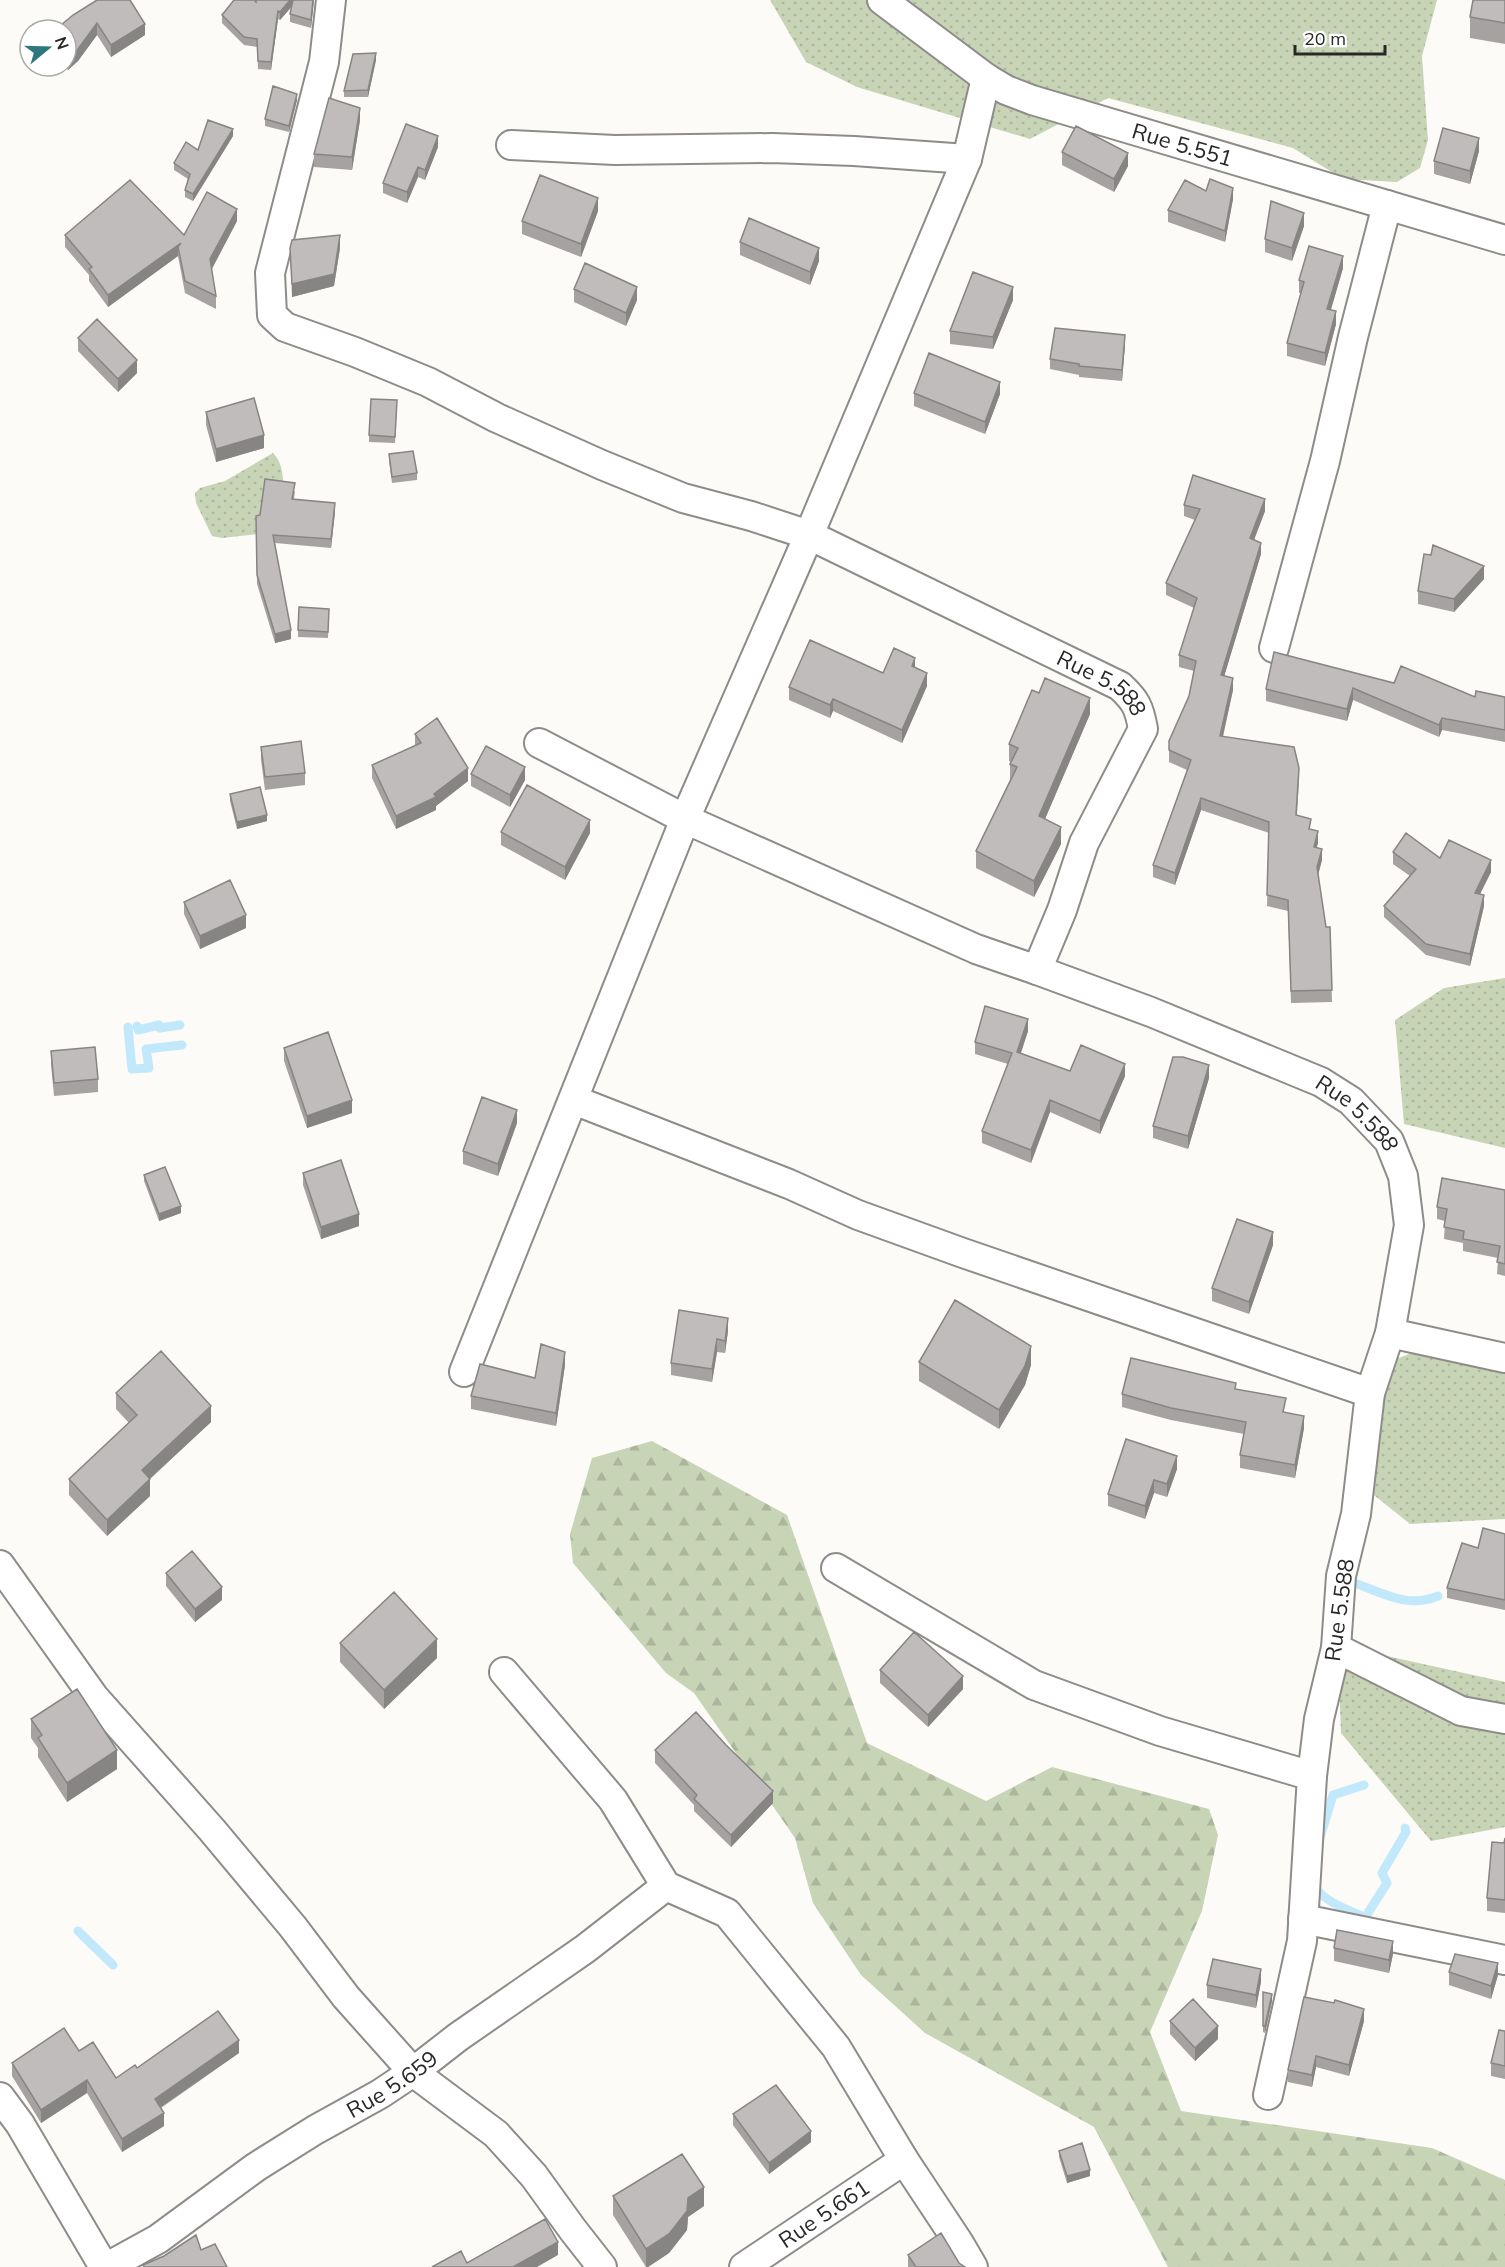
<svg xmlns="http://www.w3.org/2000/svg" width="1505" height="2267" viewBox="0 0 1505 2267" font-family="Mulish,sans-serif">
  <defs>
    <pattern id="grass-dots" width="8" height="8" patternUnits="userSpaceOnUse" patternTransform="scale(1.5)"><rect width="8" height="8" fill="#c7d4b5"/><path d="M2 2h.1M6 6h.1" fill="none" stroke="#abb69c" stroke-width="1.8" stroke-linecap="round"/></pattern>
    <pattern id="forest-firs" width="22" height="20" patternUnits="userSpaceOnUse" patternTransform="scale(1.5)"><rect width="22" height="20" fill="#c7d4b5"/><path d="M5 1l3.5 6h-7zM16 11l3.5 6h-7z" fill="#abb69c"/></pattern>
  </defs>
  <rect width="100%" height="100%" fill="#fdfbf7"/>
  <path fill="url(#grass-dots)" d="M770,0H1437L1422,56L1428,140L1420,168L1397,182L1343,179L1293,148L1108,98L1030,139L857,87L806,62Z
    M273,453C288,468 282,494 282,514L259,534L222,538L212,536L196,503L195,493L200,488L225,481Z
    M1505,978V1148L1404,1124L1395,1020L1444,988Z
    M1446,1340L1505,1352V1519L1410,1524L1369,1491L1388,1362Z
    M1364,1651L1505,1682V1827L1431,1841L1341,1733L1339,1680Z"/>
  <path fill="url(#forest-firs)" d="M652,1441L787,1515L867,1743L986,1801L1052,1767L1209,1809L1218,1835L1202,1911L1150,2032L1181,2111L1432,2148L1505,2180V2267H1168L1094,2127L925,2033L861,1975L813,1903L795,1838L694,1693L666,1673L573,1563L570,1534L592,1458Z"/>
  <g fill="none" stroke-linecap="round" stroke-linejoin="round">
    <path stroke="#c2e9fb" stroke-width="9" d="M137,1026L138,1030L159,1025L160,1028L180,1025
      M128,1027L132,1069L149,1068L146,1049L182,1045
      M1348,1581C1379,1590 1405,1610 1438,1596
      M1319,1841L1333,1795L1364,1785
      M1313,1885C1325,1902 1344,1908 1362,1916H1366L1387,1883L1382,1873L1406,1832L1405,1828
      M78,1931L113,1965"/>
    <defs>
      <g id="minor">
        <path id="s1" d="M331,0L324,62L270,273L272,315L285,327L355,352L428,382L497,418L602,465L683,498L751,516L809,535L1120,686C1136,701 1139,707 1143,729L1084,843L1062,910L1037,970L1151,1012L1321,1082L1351,1101L1389,1141L1403,1176L1409,1225L1390,1333L1370,1393L1356,1514L1341,1576L1336,1648L1319,1719L1312,1776L1302,1941L1268,2095"/>
        <path id="s2" d="M882,0L986,78L1006,90L1032,100L1505,240"/>
        <path d="M511,145L615,150L772,148L854,151L967,159"/>
        <path d="M1274,648L1325,461L1353,337L1387,205"/>
        <path d="M539,743L685,819L976,949L1037,970"/>
        <path d="M574,1100L789,1184L858,1215L963,1253L1370,1393"/>
        <path d="M1390,1333L1505,1358"/>
        <path d="M464,1372L685,819L809,535L967,159L986,78"/>
        <path d="M0,1565L94,1697L212,1830L293,1927L346,1997L413,2072L496,2134L534,2176L573,2230L602,2267"/>
        <path d="M836,1568L1034,1685L1160,1731L1312,1776"/>
        <path d="M1336,1648L1461,1711L1505,1719"/>
        <path d="M504,1672L613,1800L666,1886L727,1913L836,2047L904,2160L959,2243L973,2267"/>
        <path d="M1303,1919L1505,1960"/>
        <path d="M0,2097L20,2124L104,2267"/>
        <path id="s3" d="M107,2267L158,2239L256,2167L315,2130L380,2094L413,2072L458,2037L585,1949L666,1886"/>
        <path id="s4" d="M744,2267L904,2160"/>
      </g>
    </defs>
    <use href="#minor" stroke="#8e8c89" stroke-width="32"/>
    <use href="#minor" stroke="#fff" stroke-width="28"/>
  </g>
  <path fill="#a6a2a2" d="M314,0L311,28L290,22V14L292,6L280,20L278,19L271,70L258,69L257,47L244,45L222,23V15L256,2Z
    M1505,0V44L1470,38V17Z
    M73,15L145,35L111,57L97,35L78,61L68,70L64,66H66V30Z
    M376,60L368,97H344V91Z
    M297,100L289,132L265,126V119Z
    M360,120L352,170L314,167V154Z
    M233,136L193,201L185,197V190L188,179L174,170V163Z
    M438,147L425,180L418,177L407,203L383,193V183Z
    M1479,151L1470,184L1434,174V161Z
    M1062,152L1128,166L1114,192L1062,165Z
    M1206,191L1233,199L1225,242L1168,222V210Z
    M598,211L581,257L522,234V221Z
    M237,221L212,269L216,296V309L185,293L178,256L108,307L89,281V275L65,247V235H184Z
    M1304,226L1292,261L1265,252V239Z
    M740,242L819,261L810,285L740,255Z
    M290,248H340L334,286L292,297Z
    M1343,268L1331,310L1336,324L1325,366L1287,356V343L1301,293H1299V280Z
    M574,289L637,300L626,326L574,302Z
    M1013,300L993,349L950,344V331Z
    M78,338L137,373L118,392L78,351Z
    M1125,345L1122,381L1079,377V375L1050,369V359Z
    M914,393L1000,394L985,434L914,406Z
    M397,407L395,443L369,442V435Z
    M206,412L264,448L216,462L206,425Z
    M389,454L417,473V480L392,483L389,461Z
    M295,491L294,499L335,512L331,548L275,543L291,639L275,643L257,584L256,516L260,515Z
    M1184,505L1265,511L1254,540L1261,554L1224,676L1233,690L1223,737L1299,780L1297,815L1311,830L1318,843L1316,847L1322,860L1318,875L1326,927H1330L1332,1002L1291,1003L1288,911L1267,906L1269,833L1201,810L1175,885L1153,877V865L1187,770L1169,762V741L1189,696L1194,671L1179,667V655L1194,608L1166,595V583L1195,520L1184,516Z
    M1484,579L1454,612L1418,604V591Z
    M329,615L328,638L298,637V630Z
    M915,667L927,686L902,743L833,711L830,718L789,700V687Z
    M1394,683L1475,697H1505V742L1442,730L1439,737L1353,700L1347,721L1266,701V689Z
    M1090,714L1045,819L1061,844L1034,897L976,868V851L1010,780V764L1011,762L1009,761V744Z
    M415,734L468,781L436,806V810L396,829L372,778V765L415,746Z
    M261,747L305,773V785L265,790L261,760Z
    M471,774L525,780L510,807L471,786Z
    M230,794L267,821L237,829L230,801Z
    M501,832L590,833L565,880L501,845Z
    M1393,852L1440,858L1491,872L1480,894L1484,906L1470,966L1426,955L1384,917V906L1410,876L1393,864Z
    M184,902L246,928L200,949L184,914Z
    M1028,1031L1021,1053L1070,1071L1125,1076L1100,1134L1050,1112L1031,1163L982,1143V1131L1008,1064L975,1054V1042Z
    M284,1048L352,1113L307,1128L284,1061Z
    M51,1051L98,1079V1092L54,1096L51,1064Z
    M1209,1078L1188,1149L1153,1138V1126Z
    M517,1123L498,1176L463,1164V1151Z
    M303,1173L359,1226L321,1239L303,1185Z
    M144,1175L181,1213L159,1221L144,1181Z
    M1505,1190V1276L1497,1274L1498,1258L1463,1251V1243L1444,1239L1445,1221L1437,1219V1207Z
    M1273,1245L1249,1314L1212,1301V1288Z
    M728,1331L725,1353L717,1352L712,1382L671,1375V1363Z
    M919,1362L1031,1365L1025,1385L999,1429L919,1381Z
    M565,1365L556,1426L471,1409V1396L535,1378Z
    M1236,1389L1285,1412L1304,1428L1295,1478L1240,1468V1455L1244,1434L1171,1420L1122,1407V1394Z
    M116,1393L211,1422L150,1479V1496L107,1536L69,1495V1479L129,1423L116,1409Z
    M1177,1469L1167,1497L1154,1493L1145,1519L1108,1506V1494Z
    M1505,1534V1610L1447,1598V1588L1478,1548Z
    M166,1573L222,1600L195,1622L166,1586Z
    M340,1643L437,1658L384,1709L340,1662Z
    M880,1670L963,1689L928,1727L880,1683Z
    M31,1719L117,1769L67,1802L38,1757V1748L31,1738Z
    M655,1750L773,1803L731,1847L694,1811V1805L655,1763Z
    M1505,1838V1913L1487,1911V1898Z
    M1334,1948L1393,1954L1389,1973L1334,1961Z
    M1449,1972L1498,1975L1491,1999L1449,1985Z
    M1261,1982L1256,2008L1207,1998V1985Z
    M1263,1992L1272,2001L1265,2033L1263,2032Z
    M1170,2021L1218,2039L1195,2061L1170,2034Z
    M1364,2021L1349,2076L1316,2067L1312,2087L1288,2082V2070Z
    M1505,2031V2079L1491,2076V2063Z
    M79,2051L116,2078L137,2068L239,2053L161,2108L164,2126L122,2152L87,2093L41,2123L12,2076V2063Z
    M733,2114L811,2142L769,2174L733,2125Z
    M1059,2151L1090,2176L1067,2183L1059,2157Z
    M613,2196L704,2206L688,2217L687,2230L669,2253L648,2267H646L613,2215Z
    M908,2255L959,2263L965,2267H908Z"/>
  <path fill="#878484" d="M290,0H295V3L280,20V12Z
    M313,0H314L311,28V20Z
    M278,11V19L271,70V62Z
    M97,23V35L78,61L68,70V58Z
    M145,24V35L111,57V45Z
    M376,53V60L368,97V90Z
    M297,94V100L289,132V126Z
    M360,108V120L352,170V157Z
    M233,129V136L193,201V194Z
    M438,136V147L425,180V170Z
    M1479,138V151L1470,184V171Z
    M1128,153V166L1114,192V179Z
    M418,167V177L407,203V192Z
    M1233,188V199L1225,242V231Z
    M598,198V211L581,257V244Z
    M237,209V221L210,272V259Z
    M1304,213V226L1292,261V248Z
    M340,235V248L334,286L292,297V284Z
    M181,243L178,247V256L108,307V295Z
    M819,248V261L810,285V272Z
    M1343,256V268L1327,322V309Z
    M637,287V300L626,326V313Z
    M1013,287V300L993,349V337Z
    M1336,311V324L1325,366V353Z
    M1125,335V345L1122,381V370Z
    M137,360V373L118,392V379Z
    M1000,382V394L985,434V422Z
    M264,435V448L216,462V449Z
    M1265,499V511L1250,550V538Z
    M335,503V512L331,548V539Z
    M1261,543V554L1221,687V675Z
    M1484,566V579L1454,612V599Z
    M291,630V639L275,643V634Z
    M915,658V671L912,666Z
    M927,673V686L902,743V730Z
    M1233,678V690L1220,748V736Z
    M1353,688V700L1347,721V709Z
    M1090,698V714L1039,833V816Z
    M833,699V711L830,718V705Z
    M1442,718V730L1439,737V725Z
    M525,767V780L510,807V795Z
    M468,768V781L436,806V810L396,829V816L434,794Z
    M1201,798V810L1175,885V873Z
    M267,815V821L237,829V822Z
    M590,820V833L565,880V867Z
    M1061,827V844L1034,897V881Z
    M1318,831V843L1314,858V847Z
    M1322,849V860L1317,879V867Z
    M1491,860V872L1475,904V893Z
    M1484,895V906L1470,966V954Z
    M246,915V928L200,949V936Z
    M1028,1019V1031L1017,1064V1052Z
    M1125,1064V1076L1100,1134V1121Z
    M1209,1065V1078L1188,1149V1136Z
    M352,1100V1113L307,1128V1116Z
    M1050,1100V1112L1031,1163V1150Z
    M517,1110V1123L498,1176V1164Z
    M181,1206V1213L159,1221V1214Z
    M359,1214V1226L321,1239V1227Z
    M1273,1232V1245L1249,1314V1302Z
    M728,1318V1331L725,1353V1341Z
    M717,1339V1352L712,1382V1369Z
    M1031,1346V1365L1025,1385L999,1429V1410Z
    M565,1352V1365L556,1426V1413Z
    M211,1406V1422L142,1486V1470Z
    M1304,1416V1428L1295,1478V1465Z
    M1177,1456V1469L1167,1497V1484Z
    M150,1479V1496L107,1536V1520Z
    M1154,1480V1493L1145,1519V1506Z
    M222,1587V1600L195,1622V1609Z
    M437,1639V1658L384,1709V1690Z
    M963,1676V1689L928,1727V1715Z
    M117,1750V1769L67,1802V1783Z
    M773,1791V1803L731,1847V1835Z
    M1393,1941V1954L1389,1973V1960Z
    M1498,1963V1975L1491,1999V1986Z
    M1261,1969V1982L1256,2008V1995Z
    M1272,1994V2001L1265,2033V2026Z
    M1364,2009V2021L1349,2076V2065Z
    M1218,2026V2039L1195,2061V2048Z
    M239,2040V2053L155,2111V2099Z
    M1316,2056V2067L1312,2087V2075Z
    M87,2080V2093L41,2123V2110Z
    M164,2113V2126L122,2152V2139Z
    M811,2131V2142L769,2174V2163Z
    M1090,2170V2176L1067,2183V2176Z
    M704,2187V2206L688,2217L687,2230L669,2253L648,2267H646V2249L688,2198Z
    M558,2242V2255L537,2267H513Z"/>
  <path fill="#c1bcbc" stroke="#878484" stroke-width="1.5" d="M97,0H130L145,24L111,45L97,23L78,49L68,58L66,56V30H55L73,15Z
    M234,0H254L256,2V0H290L280,12L278,11L271,62L258,61L257,39L244,37L222,15Z
    M293,0H313L311,20L290,14Z
    M1473,0H1505V23L1470,17Z
    M376,53L368,90L344,91L353,54Z
    M273,86L297,94L289,126L265,119Z
    M329,98L360,108L352,157L314,154Z
    M208,120L233,129L193,194L185,190L190,174L174,163L186,142L198,150Z
    M406,124L438,136L425,170L418,167L407,192L383,183Z
    M1076,126L1128,153L1114,179L1062,152Z
    M1443,128L1479,138L1470,171L1434,161Z
    M540,175L598,198L581,244L522,221Z
    M1210,179L1233,188L1225,231L1168,210L1185,180L1206,191Z
    M130,180L184,235L207,192L237,209L210,259L216,296L185,281L178,247L181,243L108,295L89,269L92,267L65,235Z
    M1271,201L1304,213L1292,248L1265,239Z
    M749,218L819,248L810,272L740,242Z
    M340,235L334,274L292,284L290,248L292,240Z
    M1309,246L1343,256L1327,309L1336,311L1325,353L1287,343L1304,282L1299,280Z
    M585,263L637,287L626,313L574,289Z
    M973,272L1013,287L993,337L950,331Z
    M97,319L137,360L118,379L78,338Z
    M1055,328L1125,335L1122,370L1079,366V364L1050,359Z
    M929,353L1000,382L985,422L914,393Z
    M254,398L264,435L216,449L206,412Z
    M371,399L397,400L395,437L369,435Z
    M413,451L417,473L392,477L389,454Z
    M1193,475L1265,499L1250,538L1261,543L1221,675L1233,678L1220,736L1294,747L1299,768L1296,815L1311,819L1309,829L1318,831L1314,847L1322,849L1317,867L1326,927H1330L1332,990L1291,991L1288,900L1267,895L1269,822L1201,798L1175,873L1153,865L1191,760L1169,750V741L1189,696L1196,661L1179,655L1197,598L1166,583L1200,509L1184,505Z
    M265,479L295,483L292,499L335,503L331,539L273,535L291,630L275,634L257,575L256,516L260,515Z
    M1433,545L1484,566L1454,599L1418,591L1424,554L1431,555Z
    M299,607L329,609L328,632L298,630Z
    M810,640L883,673L894,648L915,658L912,666L927,673L902,730L833,699L830,705L789,687Z
    M1274,652L1394,683L1401,666L1475,697L1476,691L1505,697V730L1442,718L1439,725L1353,688L1347,709L1266,689Z
    M1045,678L1090,698L1039,816L1061,827L1034,881L976,851L1017,767L1010,764L1018,748L1009,744L1032,690L1039,693Z
    M437,718L468,768L434,794L436,797L396,816L372,765L421,743L415,734Z
    M301,741L305,773L265,777L261,747Z
    M486,746L525,767L510,795L471,774Z
    M527,785L590,820L565,867L501,832Z
    M260,787L267,815L237,822L230,794Z
    M1406,833L1440,858L1449,840L1491,860L1475,893L1484,895L1470,954L1426,944L1384,906L1416,869L1393,852Z
    M230,880L246,915L200,936L184,902Z
    M985,1006L1028,1019L1017,1052L1070,1071L1081,1045L1125,1064L1100,1121L1050,1100L1031,1150L982,1131L1012,1053L975,1042Z
    M328,1032L352,1100L307,1116L284,1048Z
    M95,1047L98,1079L54,1083L51,1051Z
    M1173,1057H1183L1209,1065L1188,1136L1153,1126Z
    M482,1097L517,1110L498,1164L463,1151Z
    M341,1160L359,1214L321,1227L303,1173Z
    M165,1167L181,1206L159,1214L144,1175Z
    M1442,1178L1505,1190V1264L1497,1262L1500,1246L1463,1239L1464,1231L1444,1227L1447,1209L1437,1207Z
    M1237,1219L1273,1232L1249,1302L1212,1288Z
    M955,1300L1031,1346L1025,1366L999,1410L919,1362Z
    M679,1310L728,1318L725,1341L717,1339L712,1369L671,1363Z
    M541,1344L565,1352L556,1413L471,1396L480,1364L535,1378Z
    M161,1351L211,1406L142,1470L150,1479L107,1520L69,1479L137,1415L116,1393Z
    M1131,1358L1236,1383L1235,1389L1286,1398L1283,1412L1304,1416L1295,1465L1240,1455L1246,1422L1171,1408L1122,1394Z
    M1126,1439L1177,1456L1167,1484L1154,1480L1145,1506L1108,1494Z
    M1483,1528L1505,1534V1600L1447,1588L1462,1543L1478,1548Z
    M192,1551L222,1587L195,1609L166,1573Z
    M394,1592L437,1639L384,1690L340,1643Z
    M914,1632L963,1676L928,1715L880,1670Z
    M77,1689L117,1750L67,1783L38,1738L42,1735L31,1719Z
    M696,1712L726,1745L773,1791L731,1835L694,1799L697,1795L655,1750Z
    M1505,1838V1900L1487,1898L1492,1842L1504,1843Z
    M1337,1930L1393,1941L1389,1960L1334,1948Z
    M1455,1954L1498,1963L1491,1986L1449,1972Z
    M1213,1959L1261,1969L1256,1995L1207,1985Z
    M1263,1992L1272,1994L1265,2026H1263Z
    M1304,1997L1334,2003L1335,2000L1364,2009L1349,2065L1316,2056L1312,2075L1288,2070Z
    M1193,1999L1218,2026L1195,2048L1170,2021Z
    M218,2011L239,2040L155,2099L164,2113L122,2139L87,2080L41,2110L12,2063L64,2028L79,2051L93,2042L116,2078L135,2065L137,2068Z
    M1499,2030L1505,2031V2066L1491,2063Z
    M776,2085L811,2131L769,2163L733,2114Z
    M1082,2143L1090,2170L1067,2176L1059,2151Z
    M682,2154L704,2187L688,2198L687,2211L669,2234L646,2249L613,2196Z
    M545,2219L558,2242L513,2267H432L461,2251L467,2263Z
    M941,2233L959,2263L965,2267H916L908,2255Z
    M196,2235L201,2250L215,2244L227,2267H144L143,2265L164,2256Z"/>
  <g text-anchor="middle" dominant-baseline="central" stroke-width="4.5" stroke-linejoin="round" paint-order="stroke">
    <g font-size="22" fill="#292827" stroke="#fff">
      <text stroke="none"><textPath href="#s2" startOffset="338">Rue 5.551</textPath></text>
      <text stroke="none"><textPath href="#s1" startOffset="1234">Rue 5.588</textPath></text>
      <text stroke="none"><textPath href="#s1" startOffset="1918">Rue 5.588</textPath></text>
      <text transform="translate(1339 1610) rotate(-82)">Rue 5.588</text>
      <text stroke="none"><textPath href="#s3" startOffset="339">Rue 5.659</textPath></text>
      <text stroke="none"><textPath href="#s4" startOffset="96">Rue 5.661</textPath></text>
    </g>
  </g>
  <g transform="translate(48 48) rotate(71)"><circle r="28" fill="#ffffff" stroke="#a9a9a9" stroke-width="1.5"/>
  <path d="M0-4.5L10 22L0 15L-10 22Z" fill="#2e7680"/>
  <text y="-9" font-size="16" font-weight="bold" text-anchor="middle" fill="#292827">N</text>
  </g>
  <path d="M1295 45v9h90v-9" fill="none" stroke="#292827" stroke-width="3"/>
  <text x="1304" y="45" font-size="18" fill="#292827" stroke="#ffffff" stroke-width="4.5" paint-order="stroke">20 m</text>
</svg>
